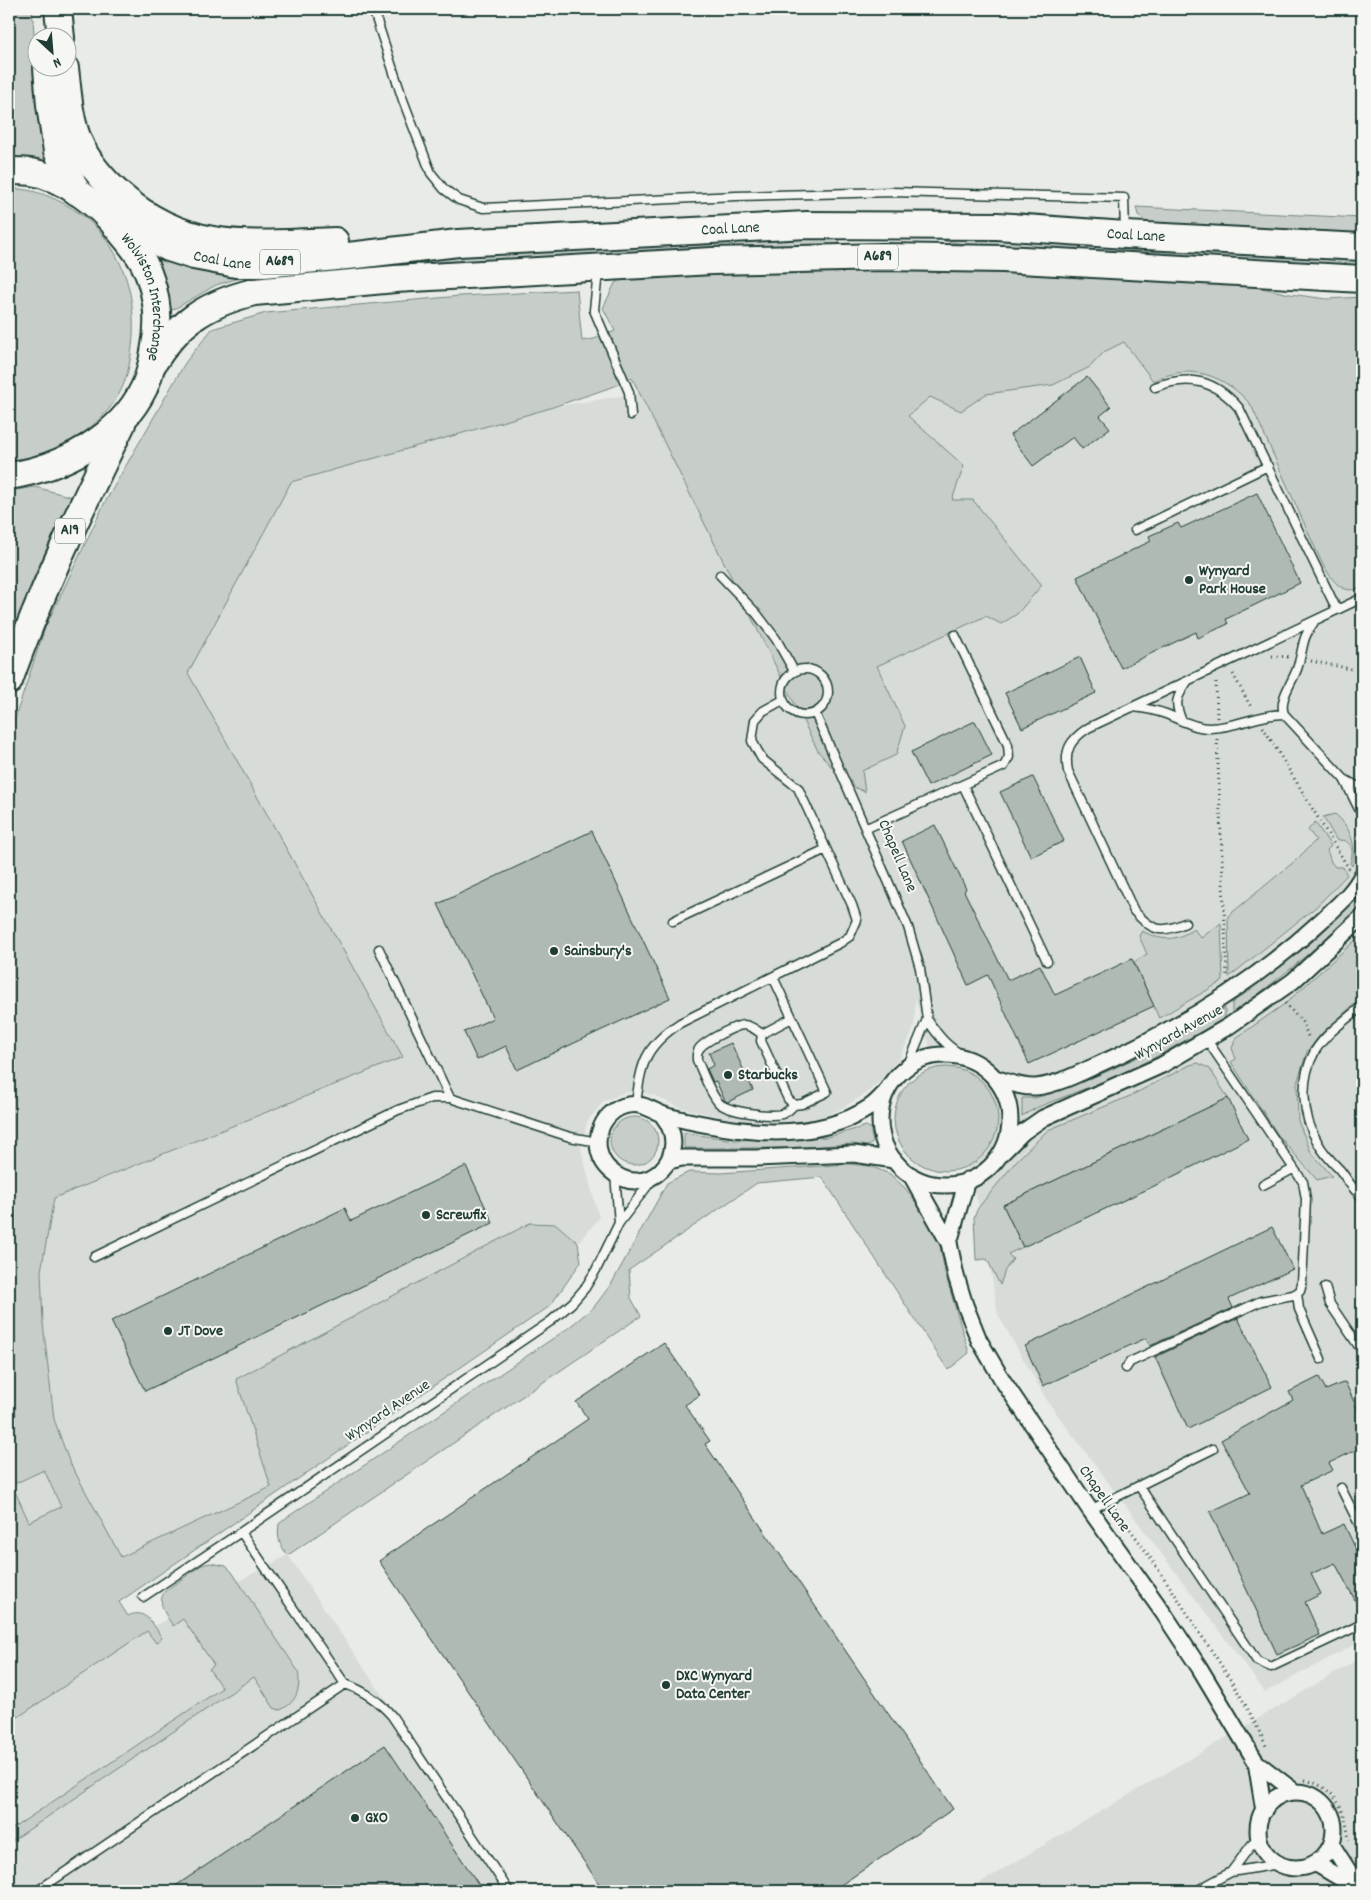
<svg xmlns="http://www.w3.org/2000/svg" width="1371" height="1900" viewBox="0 0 1371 1900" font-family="Dekko,sans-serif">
  <rect width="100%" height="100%" fill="#e9ebe7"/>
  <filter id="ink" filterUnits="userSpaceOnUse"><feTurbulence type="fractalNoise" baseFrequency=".02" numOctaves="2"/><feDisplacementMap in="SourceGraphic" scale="10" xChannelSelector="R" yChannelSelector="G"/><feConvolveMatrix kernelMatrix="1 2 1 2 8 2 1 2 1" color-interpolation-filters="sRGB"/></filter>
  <g filter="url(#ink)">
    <path fill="#d8dcd8" d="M1362,340V1641L1265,1692L1048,1402L998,1315L981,1213L915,998V1020L912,1033L899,1059L878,1083L864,1095L837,1111L819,1118L782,1125L743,1122L678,1107L655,1096L640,1092L623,1093L603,1102L587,1122L581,1149L599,1218L578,1243L556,1224L236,1379L271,1487L120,1557L69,1461L54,1419L43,1323L41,1271L54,1198L403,1057L188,673L291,482L547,408L957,341Z
      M44,1470L61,1508L29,1522L12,1485Z
      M288,1555L514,1891H9V1722L147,1630Z
      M1362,1657V1891H966Z"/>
    <path fill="#c7cec9" stroke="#73867e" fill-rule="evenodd" d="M9,9H32L40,105L49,161L13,158L14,152H9Z
      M9,189C29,188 45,194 63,203C117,231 139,289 132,347C130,363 127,380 119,394C102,425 65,449 31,457C24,459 16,459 9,459Z
      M1136,207L1362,218V233L1147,223L1138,215Z
      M839,235L840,246L325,270L236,279L216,285L171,311L168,288L157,257L401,256Z
      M977,237L1362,255V265L971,245L944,241Z
      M970,266L1233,282L1290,294L1327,299L1362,297V587C1341,597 1332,579 1322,563L1251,405C1225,375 1190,362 1153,381L1124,342L1104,352L1090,367L1053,385L986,394L961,411L930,397L908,416L964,466L952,500H973L1042,585L1017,614L1001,624L986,616L877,666L905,726L896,755L862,771L865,792L845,783L818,751L632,378L615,386L547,409L291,482L188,673L403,1057L54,1198L41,1271L43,1323L54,1419L69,1461L121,1557L271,1487L236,1379L530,1223L556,1224L578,1243L581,1262L550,1306L119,1602L128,1616C146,1607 154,1626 162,1638L156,1643L147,1631L9,1723V736L45,628L104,504L185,363L212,329L266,313L461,296L577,290L582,341L594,339L615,331L603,308L615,283L630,274ZM44,1470L61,1507L29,1522L12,1485Z
      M35,487L76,498L9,666V491Z
      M1335,814C1350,826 1358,847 1352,866L1350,863C1353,853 1354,846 1344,840L1337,841L1323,817Z
      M1315,822L1331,846L1327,850L1331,862L1335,867H1343L1347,875L1316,907L1229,977L1228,916L1295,861L1316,840L1308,830Z
      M1360,896L1362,904C1322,944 1279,980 1232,1013V1003L1312,942Z
      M1221,923L1223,981L1159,1018L1134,962L1147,954L1139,936L1142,931C1164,942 1174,941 1194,929L1201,938Z
      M1362,934V997L1320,1035L1307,1052L1297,1083L1298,1121L1311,1152L1332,1176L1317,1180L1278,1135L1231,1062L1236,1059L1232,1048L1236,1038L1286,1003Z
      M1225,1008V1018L1154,1058L1112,1078L1038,1107L1022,1116V1098H1034L1050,1094L1106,1072L1163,1045Z
      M1198,1063L1210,1069L1228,1098L1003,1205L1023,1247L1008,1254L1013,1259L1005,1270L1000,1285L987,1259L976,1260L974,1217L978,1208L1018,1159L1048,1130L1130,1096L1190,1065Z
      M894 1119a52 52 0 1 1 104 0a52 52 0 1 1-104 0Z
      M610 1141a24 24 0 1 1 48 0a24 24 0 1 1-48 0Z
      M866,1126L870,1128L873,1143L867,1146L853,1144L787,1148H684V1133L735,1140L828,1137Z
      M849,1164L870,1166L890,1174L905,1188L929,1219L939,1240L945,1273L969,1353L948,1370L822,1177L757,1183L629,1270L631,1298L641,1316L288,1555C279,1545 277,1538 279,1524L286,1518L567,1329L594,1307L612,1283L667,1183L689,1172L721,1173Z
      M210,1563L226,1566L232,1572L298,1671C301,1688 297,1703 280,1710L274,1708L254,1677L9,1843V1831L222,1688L209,1669L214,1665L183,1619L173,1626C166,1615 156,1603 165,1591L202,1565Z"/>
    <path fill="#b0bab5" stroke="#1f3d34" d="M1087,377L1111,407L1100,416L1110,428L1082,449L1073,437L1033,466L1010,435Z
      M1257,493L1300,583L1226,619L1228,624L1198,638L1196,632L1121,668L1077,577L1151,541L1149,536L1178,523L1181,528Z
      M1080,657L1096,693L1022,728L1005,693Z
      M975,721L992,755L928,786L911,752Z
      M1033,777L1064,841L1031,857L1000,792Z
      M935,825L966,889L964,891L1008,980L1040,965L1055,995L1132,959L1154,1006L1029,1064L988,975L968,985L902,841Z
      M592,831L670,998L517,1070L506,1046L477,1060L464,1032L493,1018L438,904Z
      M731,1043L753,1090L728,1102L725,1101L716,1081L713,1082L707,1069L714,1065L709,1053Z
      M1228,1098L1248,1139L1150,1188L1023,1247L1003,1205Z
      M466,1166L493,1223L145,1391L111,1321L345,1208L351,1221Z
      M1272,1227L1293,1269L1229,1299L1233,1308L1150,1346L1146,1338L1043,1386L1025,1346Z
      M1238,1318L1272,1387L1188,1429L1155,1357Z
      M664,1343L700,1395L685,1405L710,1441L705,1444L953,1809L832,1891H604L379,1561L588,1419L576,1402Z
      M1319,1377L1326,1390L1345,1382L1362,1419V1447L1329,1463L1333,1470L1301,1485L1322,1534L1344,1524L1362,1562V1613L1335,1563L1311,1574L1321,1594L1305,1602L1320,1635L1277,1654L1210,1512L1250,1493L1221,1440L1293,1400L1289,1392Z
      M385,1745L483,1891H168Z"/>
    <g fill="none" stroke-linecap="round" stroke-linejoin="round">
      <defs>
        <path id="service" d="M373,9L403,100L431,173L444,189L459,200L483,208L736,196L892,192L1124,198L1125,231
          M598,272L594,310L629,392L631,415
          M1155,387C1189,374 1215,380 1239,408L1337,610
          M1135,530L1268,466
          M720,575L757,614L776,639L794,671
          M1314,622C1301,639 1304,647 1298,666C1294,681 1278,698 1284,714L1344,779
          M782 692a23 23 0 1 1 46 0a23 23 0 1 1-46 0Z
          M1132,707C1143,708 1155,710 1166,714C1179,719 1194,728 1209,728C1236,728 1258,714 1284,714
          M815,713L908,927L920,968L927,1019L908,1065L901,1072
          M1182,721C1174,703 1176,698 1187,682
          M963,785L1047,961
          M1362,789L1344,779L1362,815
          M867,828L1004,766L1009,757L1008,745L955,635
          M673,921L826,849
          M1185,923C1161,934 1152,931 1134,911L1068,771C1064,750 1070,740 1088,728L1362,598
          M379,949L450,1098
          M773,977L827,1092L802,1104L794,1105L788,1099L761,1041L762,1034L792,1018
          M1362,1006C1347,1019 1326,1033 1315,1051C1299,1080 1302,1116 1318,1143C1323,1153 1332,1162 1340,1170C1347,1179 1353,1190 1362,1197
          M927,1019C939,1038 948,1047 968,1059
          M762,1034C756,1030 752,1026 744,1025C736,1025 703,1042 699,1049C696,1053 697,1056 697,1060C703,1073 709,1091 718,1102C726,1112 770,1117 782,1114C788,1112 790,1109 794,1105
          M636,1104C641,1064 644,1047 680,1023L840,943L850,936L857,920L852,905L798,788L762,759L752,741L755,720L763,711L783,700
          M615,1174L619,1223
          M1263,1185L1293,1169
          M94,1257L398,1110L432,1098H450L570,1137L598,1142
          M1325,1287L1330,1304L1362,1351
          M1297,1293L1299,1309L1321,1359
          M1126,1368L1130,1362L1261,1301L1293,1295L1300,1291L1302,1284L1306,1199L1303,1182L1207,1040
          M1139,1486L1257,1661L1271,1667L1362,1624
          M1341,1488L1362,1530
          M1090,1510L1213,1449
          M241,1532L345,1684C365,1691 379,1701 392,1716L509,1891
          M143,1597L241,1532L551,1321L573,1302L585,1288L596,1270L619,1223L652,1180
          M1231,1872L1259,1835
          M37,1891L345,1684
          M1196,1891L1231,1872L1279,1864"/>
        <path id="minor" d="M880 1120a65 65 0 1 1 130 0a65 65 0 1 1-130 0Z
          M995,1078C1008,1082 1022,1088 1036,1087C1055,1085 1076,1075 1093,1067C1177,1030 1255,982 1322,920C1337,906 1353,893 1362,875
          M663,1116C694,1155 645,1203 610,1170C588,1150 598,1111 628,1105C646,1102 655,1114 671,1117C733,1132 813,1145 870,1107C876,1103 882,1096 887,1091
          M999,1156L1023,1132L1043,1118L1162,1065L1229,1026L1293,981L1362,917
          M669,1161L682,1158H756L854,1154L894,1160
          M911,1175L949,1243L956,1276L965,1305L979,1340L1003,1381L1090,1510L1164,1614L1199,1667L1256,1762L1295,1792
          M949,1243L967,1180
          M1256,1762L1264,1811
          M1258 1830a38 38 0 1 1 76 0a38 38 0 1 1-76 0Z
          M1332,1845L1358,1886
          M1315,1863L1362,1891"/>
        <g id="trunk">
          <path d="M58,9L61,38"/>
          <path d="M47,68L50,105L57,151L77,192"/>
          <path d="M65,68C68,92 69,119 79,142C88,164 104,181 121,196C189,254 252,244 335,241"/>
          <path id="s1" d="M9,171C16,171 24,171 31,172C63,177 100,205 119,230C129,242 141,255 147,270C158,298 160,323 154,352C152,364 149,377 144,388C120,438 61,468 9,476"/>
          <path id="s2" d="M109,218L169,248L194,256L236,264H264L357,255L458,243L807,225L997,226L1126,235L1362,247"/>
          <path d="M151,367C177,323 205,304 254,292L395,279L712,261L884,257L1003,259L1362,279"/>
          <path d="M9,681C40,593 81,508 122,424"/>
        </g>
      </defs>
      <use href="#service" stroke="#1f3d34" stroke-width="11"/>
      <use href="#minor" stroke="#1f3d34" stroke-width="19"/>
      <use href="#trunk" stroke="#1f3d34" stroke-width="30"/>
      <path stroke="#1f3d34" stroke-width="3" stroke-dasharray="1 4" stroke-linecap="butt" d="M1272,656L1290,657
        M1311,661L1362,671
        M1233,674L1252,709
        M1217,718L1216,682L1219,681
        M1263,727L1349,869
        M1217,739L1227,977
        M1285,1003L1303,1023L1309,1039
        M1115,1509C1146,1550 1174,1592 1201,1635C1225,1670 1249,1707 1266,1746
        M1305,1780C1337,1788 1345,1810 1349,1840"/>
      <use href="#service" stroke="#f6f6f2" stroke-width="8"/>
      <use href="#minor" stroke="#f6f6f2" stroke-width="15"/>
      <use href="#trunk" stroke="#f6f6f2" stroke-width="26"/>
    </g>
  </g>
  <g fill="#1f3d34" stroke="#f6f6f2" stroke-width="2">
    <circle cx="1189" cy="580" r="5"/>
    <circle cx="554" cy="951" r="5"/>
    <circle cx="728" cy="1075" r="5"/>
    <circle cx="426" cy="1215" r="5"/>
    <circle cx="168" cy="1331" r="5"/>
    <circle cx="666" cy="1685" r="5"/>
    <circle cx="355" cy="1818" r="5"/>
  </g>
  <g text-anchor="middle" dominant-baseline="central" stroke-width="4" stroke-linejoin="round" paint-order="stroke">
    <g fill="#f6f6f2" stroke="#60746d" stroke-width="1">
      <rect x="858" y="244.5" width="40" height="25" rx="4"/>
      <rect x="260" y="249.5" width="40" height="25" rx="4"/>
      <rect x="55" y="518.5" width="30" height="25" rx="4"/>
    </g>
    <g font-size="15" font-weight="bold" fill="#1f3d34">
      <text x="878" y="257">A689</text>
      <text x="280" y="262">A689</text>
      <text x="70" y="531">A19</text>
    </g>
    <g font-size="16" fill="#1f3d34" stroke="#f6f6f2">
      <text stroke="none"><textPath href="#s2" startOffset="632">Coal Lane</textPath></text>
      <text stroke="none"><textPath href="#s2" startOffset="1038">Coal Lane</textPath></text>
      <text stroke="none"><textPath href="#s2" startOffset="122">Coal Lane</textPath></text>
      <text stroke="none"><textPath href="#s1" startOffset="204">Wolviston Interchange</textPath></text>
      <text transform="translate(897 856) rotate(67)">Chapell Lane</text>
      <text transform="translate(1179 1033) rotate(-29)">Wynyard Avenue</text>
      <text transform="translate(388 1411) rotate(-34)">Wynyard Avenue</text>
      <text transform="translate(1104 1499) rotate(55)">Chapell Lane</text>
    </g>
    <g font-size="16" font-weight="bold" fill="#1f3d34" stroke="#f6f6f2" text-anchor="start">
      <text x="1199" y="571">Wynyard<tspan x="1199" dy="18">Park House</tspan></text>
      <text x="564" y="951">Sainsbury's</text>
      <text x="738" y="1075">Starbucks</text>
      <text x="436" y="1215">Screwfix</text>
      <text x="178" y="1331">JT Dove</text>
      <text x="676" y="1676">DXC Wynyard<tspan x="676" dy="18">Data Center</tspan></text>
      <text x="365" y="1818">GXO</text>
    </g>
  </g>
  <rect width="1371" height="1900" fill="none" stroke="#f6f6f2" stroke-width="30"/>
  <rect x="15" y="15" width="1341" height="1870" fill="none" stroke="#1f3d34" stroke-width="2" filter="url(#ink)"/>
  <g transform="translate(52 52) rotate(154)"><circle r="24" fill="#f6f6f2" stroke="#a0aca6"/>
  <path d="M0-4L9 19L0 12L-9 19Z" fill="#1f3d34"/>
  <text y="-8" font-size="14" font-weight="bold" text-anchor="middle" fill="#1f3d34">N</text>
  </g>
</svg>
